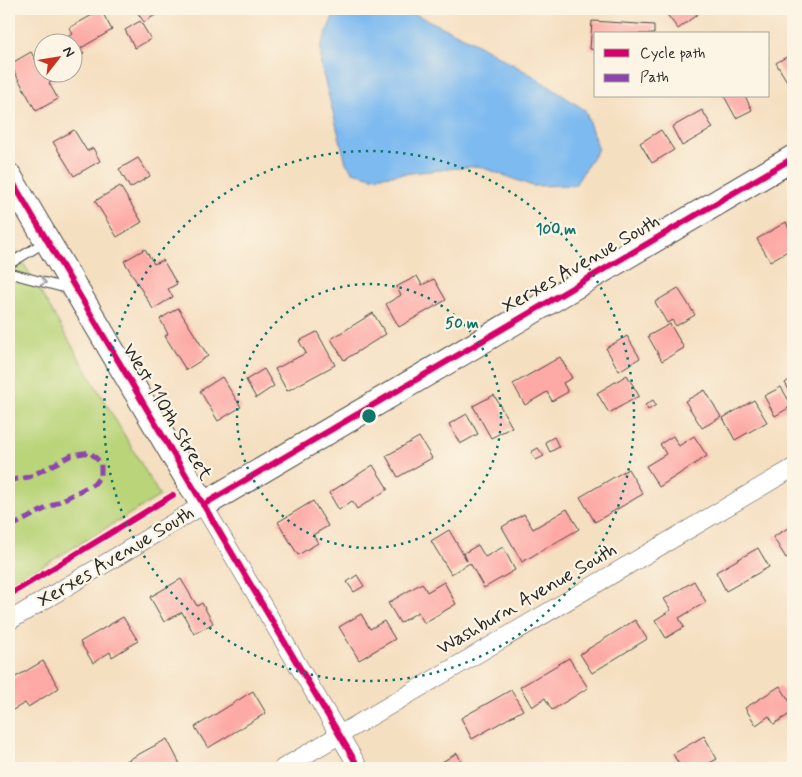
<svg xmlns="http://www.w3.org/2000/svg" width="802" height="777" viewBox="0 0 802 777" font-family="Mynerve,sans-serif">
  <rect width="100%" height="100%" fill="#fcf5e5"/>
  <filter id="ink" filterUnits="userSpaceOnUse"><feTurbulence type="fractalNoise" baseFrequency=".02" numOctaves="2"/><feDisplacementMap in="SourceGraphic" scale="10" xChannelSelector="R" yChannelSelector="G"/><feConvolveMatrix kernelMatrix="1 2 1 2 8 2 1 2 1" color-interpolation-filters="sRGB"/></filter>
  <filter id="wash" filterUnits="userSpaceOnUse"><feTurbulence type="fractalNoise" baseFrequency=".0096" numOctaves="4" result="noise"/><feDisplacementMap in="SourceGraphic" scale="20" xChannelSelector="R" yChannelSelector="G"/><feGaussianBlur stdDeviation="1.12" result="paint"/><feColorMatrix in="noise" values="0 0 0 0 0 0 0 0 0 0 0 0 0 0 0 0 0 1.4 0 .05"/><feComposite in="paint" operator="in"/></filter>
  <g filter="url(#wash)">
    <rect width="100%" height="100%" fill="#f5dfc1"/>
    <path fill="#b9d479" stroke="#728052" d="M9,238L160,496L9,586Z"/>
    <path fill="#7dbaf0" stroke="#54728e" d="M336,9H404L472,41L533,76L585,110L598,149L575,185L533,186L478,166L372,177L353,172L346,163L321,66V46Z"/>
    <g id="blocks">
      <path fill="#fda9a5" d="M135,9H165L144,22Z
        M663,9H704L678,29Z
        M101,10L112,30L81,48L84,53L72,60V42H58L73,34L69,28Z
        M140,21L151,39L135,48L125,30Z
        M592,21L654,25V34H596V50L590,49Z
        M31,52L40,68L42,67V72H57L60,77L49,83L58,99L36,111L10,64Z
        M793,53V80L788,83L776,63Z
        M724,96H745L752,110L736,118Z
        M702,110L713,128L682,146L672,127Z
        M74,130L87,151L93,148L100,161L74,176L53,142Z
        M661,130L674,150L652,163L640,143Z
        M138,158L150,176L130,188L119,169Z
        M120,186L142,222L117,237L95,201Z
        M786,222L789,229L793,227V248L770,261L757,239Z
        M145,249L154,264L163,260L177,284L168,289L173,297L153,309L124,261Z
        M417,276L422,285L434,279L446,300L399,327L386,304L401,295L396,287Z
        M678,288L695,315L676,326L672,320L667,323L655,302Z
        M178,308L208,356L186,370L165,336L168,334L160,319Z
        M373,313L386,334L344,360L331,339Z
        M670,324L684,348L662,361L648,336Z
        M317,332L335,365L287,391L275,369L306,353L299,341Z
        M627,336L640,358L619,371L606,348Z
        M560,357L572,378L563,383L568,392L552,401L547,392L525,405L513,384Z
        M264,369L274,386L256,398L246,380Z
        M627,375L639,396L609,413L597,393Z
        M222,377L241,407L218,421L200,391Z
        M793,377V396L785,383Z
        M781,387L792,406L775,416L764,396Z
        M705,390L721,417L702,428L685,401Z
        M494,395L512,427L491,438L473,406Z
        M653,400L656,405L648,410L645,405Z
        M754,400L767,422L735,440L723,418Z
        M467,414L478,434L460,444L449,424Z
        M673,436L679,446L694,436L707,456L659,487L646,466L666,454L660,444Z
        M419,437L432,458L398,477L386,456Z
        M554,437L559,447L550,452L545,442Z
        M538,448L544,456L536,460L531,452Z
        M373,465L388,489L357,509L352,501L339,510L329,493Z
        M628,469L643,494L595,522L580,497Z
        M313,501L328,526L313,535L318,543L298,555L278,522Z
        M567,509L579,529L522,562L502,527L524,514L533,529Z
        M793,525V553L786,558L773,537Z
        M449,530L467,561L464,553L478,545L485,557L503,547L515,570L484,588L470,563L451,574L431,541Z
        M758,548L769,567L726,591L716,572Z
        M357,575L364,586L354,592L347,582Z
        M181,579L197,606L202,603L213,623L194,634L182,612L164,622L150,597Z
        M694,581L706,602L679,618L684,627L666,638L655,620L671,610L664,599Z
        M444,582L456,604L424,623L418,612L400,623L388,603L422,583L427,592Z
        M361,614L370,629L384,621L395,639L359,660L339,627Z
        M123,617L138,641L112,657L110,652L93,663L80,642Z
        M635,620L647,639L592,673L580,654Z
        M569,658L588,688L552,710L545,698L532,707L520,687Z
        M43,661L59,688L28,707L25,703L11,711L9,707V681Z
        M780,686L793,707V712L774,724L769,716L756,725L745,708Z
        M511,690L523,710L472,739L461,718Z
        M253,691L266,713L208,748L195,727Z
        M704,736L717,759L701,768H681L673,754Z
        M167,739L180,764L173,768H121L119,765Z
        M457,753L462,763L453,768H439L437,765Z"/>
    </g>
  </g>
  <g filter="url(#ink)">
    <use href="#blocks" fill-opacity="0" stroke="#494642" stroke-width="1"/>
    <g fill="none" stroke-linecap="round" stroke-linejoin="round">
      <defs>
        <path id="lane" d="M9,264L45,242
          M9,273L69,289"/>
        <path id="street" d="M9,621L203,505L359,768
          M283,768L793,468"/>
        <path id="secondary" d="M9,176L203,505L793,158"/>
      </defs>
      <use href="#lane" stroke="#494642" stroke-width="11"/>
      <use href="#street" stroke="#494642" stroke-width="19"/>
      <use href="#secondary" stroke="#494642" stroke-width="27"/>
      <use href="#lane" stroke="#fff" stroke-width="9"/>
      <use href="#street" stroke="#fff" stroke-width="18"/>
      <use href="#secondary" stroke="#fff" stroke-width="25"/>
      <path stroke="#8e44ad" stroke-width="5" stroke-dasharray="10 5" stroke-linecap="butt" d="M9,478L11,480L29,477L72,455L90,452L101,463V475L95,483L14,525L9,527"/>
      <defs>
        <path id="cycleway" d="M9,176L359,768
          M203,505L793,158
          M9,595L173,495"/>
      </defs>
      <use href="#cycleway" stroke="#fcf5e5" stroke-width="9"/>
      <use href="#cycleway" stroke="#d6006c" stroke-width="6"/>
    </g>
    <defs><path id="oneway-chevron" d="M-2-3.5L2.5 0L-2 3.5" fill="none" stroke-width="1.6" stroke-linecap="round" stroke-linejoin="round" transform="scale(1.25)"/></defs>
    <use stroke="#a0a0a0" href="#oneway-chevron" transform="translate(43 282) rotate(14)"/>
  </g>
  <g fill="none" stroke="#0f766e" stroke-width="2.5" stroke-dasharray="2.5 5">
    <circle cx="369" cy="416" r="132"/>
    <circle cx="369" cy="416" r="265"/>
  </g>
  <g text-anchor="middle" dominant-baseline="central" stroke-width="4.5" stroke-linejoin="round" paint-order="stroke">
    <g font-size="20" fill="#2b2b2b" stroke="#fcf5e5">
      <text transform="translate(581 264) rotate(-30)">Xerxes Avenue South</text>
      <text transform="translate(167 412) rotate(59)">West 110th Street</text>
      <text transform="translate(116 557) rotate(-31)">Xerxes Avenue South</text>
      <text transform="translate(527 599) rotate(-30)">Washburn Avenue South</text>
    </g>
  </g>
  <circle cx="369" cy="416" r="8" fill="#0f766e" stroke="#fcf5e5" stroke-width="2.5"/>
  <g font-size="15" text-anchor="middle" font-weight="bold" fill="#0f766e" stroke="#fcf5e5" stroke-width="4.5" stroke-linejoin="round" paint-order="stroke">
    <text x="556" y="234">100 m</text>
    <text x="462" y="328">50 m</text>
  </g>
  <rect width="802" height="777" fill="none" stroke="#fcf5e5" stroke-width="30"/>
  <rect x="594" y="32" width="175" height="65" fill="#fcf5e5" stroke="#a8a49b"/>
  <rect x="604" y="49" width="25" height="8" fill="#d6006c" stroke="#a8a49b"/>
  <text x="640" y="58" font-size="15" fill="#2b2b2b">Cycle path</text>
  <rect x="604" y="74" width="25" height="8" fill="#8e44ad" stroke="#a8a49b"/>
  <text x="640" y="82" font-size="15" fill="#2b2b2b">Path</text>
  <g transform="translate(58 58) rotate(59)"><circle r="24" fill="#fcf5e5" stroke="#a8a49b"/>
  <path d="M0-4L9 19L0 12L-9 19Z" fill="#c8321e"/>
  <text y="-8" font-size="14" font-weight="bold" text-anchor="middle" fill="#2b2b2b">N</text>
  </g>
</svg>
